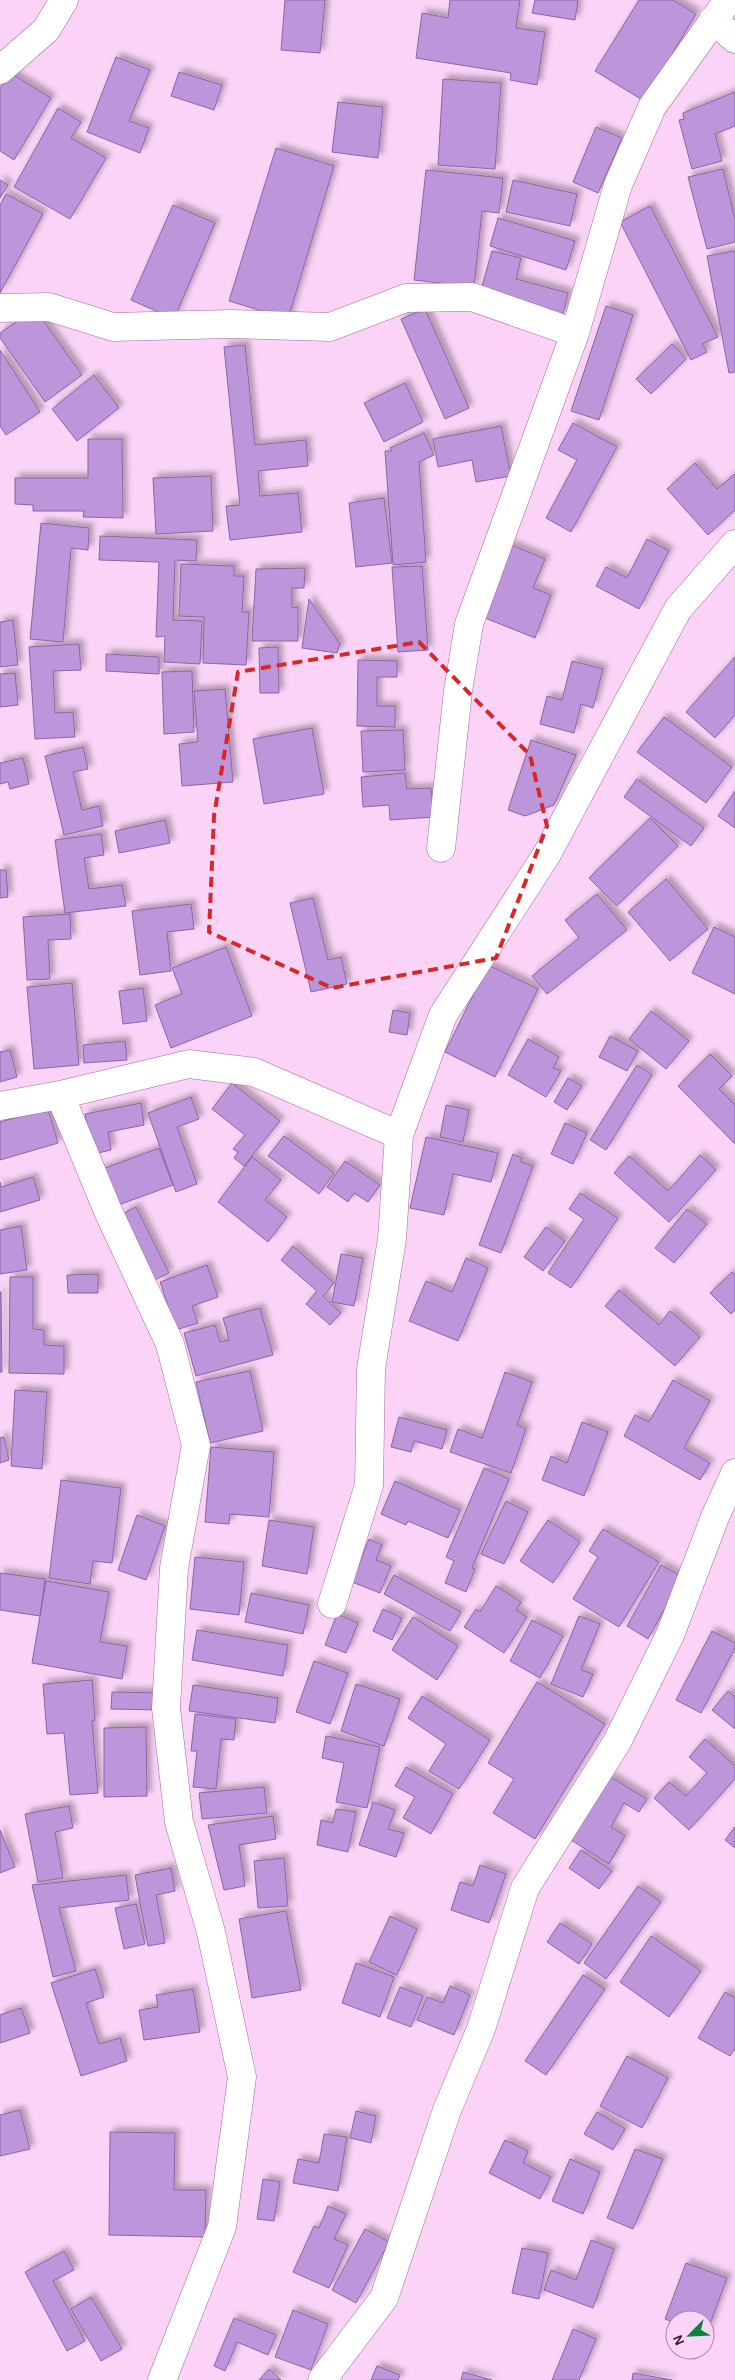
<svg xmlns="http://www.w3.org/2000/svg" width="735" height="2380" viewBox="0 0 735 2380" font-family="'Alegreya Sans',sans-serif">
  <defs>
    <filter id="shadow"><feDropShadow dx="4.5" dy="-4.5" stdDeviation="2.5" flood-color="#0004"/></filter>
  </defs>
  <rect width="100%" height="100%" fill="#fad3f6"/>
  <path fill="#bd95da" stroke="#8b65a7" filter="url(#shadow)" d="M285,0H325L320,53L281,50Z
    M450,0H520L516,28L545,32L537,85L510,80L511,73L416,58L422,13L448,18Z
    M535,0H578L575,20L532,13Z
    M639,0H673L696,14L644,101L595,71Z
    M116,57L150,70L129,121L149,128L140,153L87,132Z
    M179,72L222,85L214,110L171,96Z
    M10,73L51,98L14,160L0,151V88Z
    M443,79L501,83L495,169L438,165Z
    M735,92V126L715,134L722,161L692,169L679,120L684,119L683,113Z
    M338,102L383,107L378,158L332,152Z
    M58,108L81,122L71,138L106,158L70,219L14,187Z
    M596,127L622,138L598,193L573,182Z
    M276,148L334,166L288,319L229,301Z
    M723,169L735,219V242L707,249L688,177Z
    M426,170L503,178L499,213L482,211L474,287L414,280Z
    M0,180L8,185L0,198Z
    M513,180L577,194L570,226L506,212Z
    M6,194L43,214L0,293V205Z
    M173,205L215,223L174,319L131,300Z
    M650,206L718,337L702,344L707,352L691,360L620,222Z
    M498,218L575,241L566,270L490,246Z
    M492,251L521,258L516,279L568,293L563,315L480,293Z
    M735,251V372L729,373L707,256Z
    M606,306L633,315L599,420L571,411Z
    M35,309L82,375L45,402L0,338V333Z
    M425,309L469,408L445,419L401,319Z
    M672,344L686,359L651,394L636,379Z
    M245,345L255,445L306,440L308,466L258,471L260,496L298,493L302,532L230,540L226,506L240,505L224,347Z
    M0,350L40,412L6,435L0,426Z
    M94,375L119,408L77,441L52,409Z
    M405,383L423,422L384,442L364,403Z
    M573,423L617,447L571,532L546,518L577,460L558,450Z
    M501,426L511,476L476,482L472,460L438,467L433,439Z
    M424,433L434,455L419,462L426,562L393,565L385,451H392L390,448Z
    M88,439H122L123,518L83,517L84,511H33V505L15,504V478H88Z
    M695,463L717,489L735,474V510L708,535L667,489Z
    M211,476L213,531L156,534L153,478Z
    M384,498L392,563L356,567L349,503Z
    M41,523L89,528L88,550L71,548L63,642L30,639Z
    M100,536L197,540L196,561L175,560L173,620L202,621L200,664L164,662L165,636L156,637L159,562L99,560Z
    M647,539L669,551L639,609L596,586L606,567L627,578Z
    M509,544L545,559L533,588L551,595L535,638L480,616Z
    M181,564L234,566V576H244L242,612H249L246,665L203,663L204,617L179,616Z
    M422,566L428,650L398,652L392,567Z
    M305,568L304,588H292V608L298,607V641H252L256,569Z
    M309,599L340,644L337,653L302,648Z
    M13,620L18,665L0,667V622Z
    M79,644L81,670L53,671L55,713L73,712L75,737L35,739L29,647Z
    M278,647L279,693H260L259,648Z
    M106,654L159,657V674L106,671Z
    M735,657V715L715,738L686,712Z
    M358,660L397,661V677H377V706H395V727L357,726Z
    M572,661L603,669L593,708L581,704L574,733L540,724L547,696L562,700Z
    M192,671L194,732L164,734L162,672Z
    M15,673L18,705L0,707V674Z
    M225,689L233,782L182,786L179,744L198,742L194,691Z
    M664,717L732,767L706,803L637,752Z
    M312,728L324,794L264,804L253,739Z
    M403,730L405,770L363,772L361,731Z
    M531,740L576,755L554,805L525,816L508,810Z
    M83,747L88,769L73,772L82,810L99,806L103,826L64,835L45,756Z
    M23,758L29,784L10,789L8,782L0,784V763Z
    M405,773L407,789L431,788L434,817L390,820L389,805L363,807L361,777Z
    M637,779L704,828L691,846L624,797Z
    M735,791V828L718,816Z
    M650,818L678,846L617,906L589,878Z
    M165,820L170,843L119,853L115,831Z
    M101,834L104,855L84,858L89,889L122,885L126,906L65,913L55,840Z
    M0,870H6L8,897L0,898Z
    M666,879L708,929L670,961L628,912Z
    M597,894L627,930L547,994L532,976L579,938L565,920Z
    M313,898L328,960L341,957L347,984L311,992L290,903Z
    M191,904L194,929L167,932L171,971L140,975L132,911Z
    M70,914L71,939L48,940L50,979L27,980L23,917Z
    M714,927L735,937V994L692,973Z
    M226,947L252,1016L171,1048L155,1005L182,994L172,968Z
    M488,965L538,989L495,1077L445,1052Z
    M72,983L79,1065L34,1069L27,987Z
    M143,988L147,1021L123,1024L119,991Z
    M393,1010L410,1013L407,1035L389,1032Z
    M651,1011L689,1041L666,1069L629,1039Z
    M610,1036L638,1051L627,1071L599,1057Z
    M528,1039L559,1057L553,1068L561,1071L546,1097L508,1075Z
    M125,1041L127,1060L84,1063L83,1045Z
    M10,1050L17,1077L0,1082V1052Z
    M710,1054L732,1076L719,1089L735,1105V1144L678,1086Z
    M637,1065L652,1075L606,1150L590,1140Z
    M568,1078L582,1086L567,1110L554,1102Z
    M232,1083L280,1121L244,1166L234,1158L238,1152L233,1149L245,1135L212,1109Z
    M191,1097L199,1119L177,1127L197,1184L176,1192L148,1113Z
    M141,1103L144,1125L108,1132L111,1150L93,1154L85,1114Z
    M446,1105L469,1110L463,1142L440,1137Z
    M48,1109L58,1143L0,1160V1122Z
    M565,1123L587,1133L573,1164L551,1154Z
    M284,1136L334,1173L319,1194L268,1156Z
    M426,1137L498,1153L491,1182L453,1174L444,1215L410,1208Z
    M159,1148L173,1185L113,1207L100,1170Z
    M513,1154L522,1158L521,1162L533,1166L501,1253L479,1245Z
    M700,1155L716,1170L669,1222L614,1173L629,1156L668,1191Z
    M252,1157L281,1180L265,1200L287,1217L268,1242L218,1202Z
    M345,1161L380,1185L368,1202L354,1193L348,1202L327,1187Z
    M33,1177L40,1200L0,1212V1182L1,1187Z
    M580,1193L618,1218L571,1288L548,1273L584,1219L569,1209Z
    M136,1207L169,1273L155,1280L122,1214Z
    M687,1209L707,1224L674,1263L655,1248Z
    M21,1226L27,1270L0,1274V1230Z
    M546,1227L565,1241L543,1271L524,1257Z
    M293,1246L334,1283L323,1296L341,1313L330,1325L306,1304L317,1291L281,1260Z
    M341,1254L363,1258L354,1306L332,1302Z
    M466,1258L488,1268L458,1341L409,1321L426,1281L452,1292Z
    M207,1265L218,1297L192,1306L198,1323L176,1330L160,1282Z
    M732,1272L735,1276V1310L731,1314L710,1293Z
    M98,1274V1293H68L67,1275Z
    M10,1277H33V1329L44,1330V1345L64,1346V1374L9,1373Z
    M619,1290L659,1325L670,1311L700,1337L675,1366L605,1306Z
    M0,1292H1L2,1372H0Z
    M260,1308L273,1355L196,1376L184,1333L215,1325L220,1342L229,1340L223,1318Z
    M250,1371L263,1431L210,1443L196,1382Z
    M505,1372L532,1382L517,1425L526,1429L511,1473L450,1452L458,1429L482,1438Z
    M673,1380L710,1401L684,1448L710,1463L700,1480L624,1436L635,1415L649,1422Z
    M15,1390L47,1392L42,1469L11,1466Z
    M399,1417L447,1430L442,1449L414,1441L411,1452L391,1447Z
    M582,1422L608,1432L584,1496L542,1480L551,1456L567,1463Z
    M4,1437L9,1460L0,1463V1438Z
    M211,1447L274,1452L269,1517L230,1514L229,1524L205,1522Z
    M484,1468L509,1479L472,1568L475,1569L466,1592L445,1583L454,1561L446,1557Z
    M61,1480L121,1488L112,1563L93,1561L90,1584L49,1578Z
    M395,1481L460,1510L448,1538L408,1521L406,1525L381,1514Z
    M506,1501L528,1512L504,1564L481,1554Z
    M137,1515L165,1526L146,1580L118,1570Z
    M269,1520L314,1527L307,1574L262,1566Z
    M548,1520L580,1542L553,1583L520,1561Z
    M603,1529L659,1562L619,1627L573,1599L598,1557L589,1551Z
    M369,1539L382,1545L376,1560L391,1566L380,1593L352,1582Z
    M195,1557L244,1562L239,1615L190,1609Z
    M661,1565L682,1577L648,1639L627,1626Z
    M0,1573L45,1579L40,1616L0,1610Z
    M394,1575L461,1612L450,1631L384,1594Z
    M46,1581L109,1592L100,1642L127,1646L122,1679L32,1663Z
    M496,1586L521,1602L516,1610L527,1617L504,1653L464,1627L476,1609L480,1612Z
    M251,1593L309,1605L303,1634L245,1622Z
    M383,1609L402,1618L392,1640L373,1631Z
    M337,1614L358,1623L346,1653L325,1645Z
    M579,1616L600,1624L581,1670L593,1674L583,1697L551,1684Z
    M413,1617L458,1646L437,1680L392,1650Z
    M532,1620L563,1636L540,1678L510,1661Z
    M197,1630L288,1645L283,1676L192,1660Z
    M712,1631L735,1643V1648L701,1713L676,1700Z
    M314,1661L348,1673L330,1724L296,1712Z
    M92,1680L95,1720L92,1721L98,1793L70,1795L64,1733L47,1734L43,1684Z
    M537,1682L605,1724L535,1839L493,1813L514,1779L488,1763Z
    M356,1684L400,1699L384,1746L341,1731Z
    M193,1685L278,1698L275,1723L189,1711Z
    M728,1691L735,1697V1729L712,1710Z
    M112,1692L160,1693L159,1710L111,1709Z
    M422,1696L490,1740L459,1789L429,1771L446,1744L408,1718Z
    M195,1714L236,1719L234,1740L221,1739L216,1789L193,1787L197,1751H191Z
    M146,1727L147,1796L104,1797V1728Z
    M326,1736L380,1747L367,1808L336,1802L344,1763L322,1758Z
    M705,1739L735,1766V1779L689,1830L654,1798L669,1782L686,1796L707,1773L689,1757Z
    M406,1767L453,1794L431,1834L403,1818L415,1797L395,1786Z
    M609,1776L647,1799L639,1812L624,1803L611,1827L625,1836L609,1864L571,1840Z
    M264,1787L267,1813L202,1819L199,1793Z
    M373,1802L395,1810L388,1829L404,1833L396,1857L359,1845Z
    M69,1806L73,1828L55,1832L63,1878L38,1882L25,1814Z
    M336,1809L356,1812L348,1852L317,1845L321,1820L333,1823Z
    M273,1816L276,1839L239,1845L245,1886L224,1890L208,1825Z
    M735,1827V1848L725,1840Z
    M0,1830L15,1867L0,1873Z
    M581,1850L612,1871L599,1889L569,1868Z
    M284,1858L288,1906L258,1908L254,1861Z
    M480,1865L506,1874L489,1923L451,1910L460,1882L473,1886Z
    M171,1868L175,1891L156,1895L165,1943L148,1946L135,1875Z
    M126,1875L129,1900L59,1908L76,1971L53,1977L32,1885Z
    M638,1886L661,1902L606,1979L584,1963Z
    M136,1904L145,1944L124,1949L115,1908Z
    M286,1911L301,1990L252,1998L239,1919Z
    M390,1916L417,1929L397,1975L369,1962Z
    M560,1923L592,1944L579,1964L547,1942Z
    M651,1936L701,1971L669,2017L620,1982Z
    M356,1963L394,1977L380,2017L342,2003Z
    M95,1969L104,1997L86,2003L99,2044L120,2038L127,2061L81,2076L51,1983Z
    M583,1975L605,1989L546,2075L525,2061Z
    M450,1986L470,1995L454,2035L417,2020L427,1997L443,2003Z
    M400,1987L423,1996L411,2027L387,2018Z
    M193,1989L200,2032L144,2040L139,2010L158,2007L156,1995Z
    M725,1992L735,1998V2048L730,2056L698,2038Z
    M21,2008L30,2033L0,2043V2015Z
    M627,2056L668,2078L642,2128L600,2106Z
    M20,2110L30,2149L0,2156V2115Z
    M356,2111L376,2116L371,2143L350,2138Z
    M597,2112L625,2129L613,2150L584,2134Z
    M110,2132L175,2133L174,2190H206L205,2237L109,2235Z
    M324,2134L347,2137L338,2191L293,2183L298,2159L319,2163Z
    M505,2140L528,2151L523,2163L551,2177L540,2199L489,2173Z
    M635,2149L663,2159L633,2229L607,2218Z
    M570,2159L600,2172L583,2214L552,2201Z
    M263,2179L280,2182L274,2221L257,2219Z
    M328,2206L346,2214L334,2239L348,2245L329,2288L293,2272L314,2226L319,2228Z
    M365,2229L389,2242L356,2303L332,2290Z
    M591,2240L614,2249L593,2308L544,2290L551,2270L576,2280Z
    M522,2248L548,2253L539,2299L512,2293Z
    M64,2251L74,2270L53,2281L85,2341L67,2351L25,2272Z
    M686,2263L727,2278L706,2335L705,2320H675V2323L665,2319Z
    M91,2297L122,2349L101,2361L71,2309Z
    M293,2310L328,2324L311,2370L275,2357Z
    M234,2318L276,2335L268,2355L237,2342L225,2371L214,2366Z
    M573,2329L596,2339L579,2380H552Z
    M377,2366L400,2375L398,2380H371Z
    M269,2369L281,2380H259Z
    M463,2372L492,2380H461Z
    M633,2373L672,2380H632Z"/>
  <g fill="none" stroke-linecap="round" stroke-linejoin="round">
    <defs>
      <path id="street" d="M713,20L735,39
        M0,70L46,30L64,0
        M0,308L49,307L113,327L230,324L330,327L406,298L472,297L575,333
        M441,848L458,691L469,624L575,333L618,185L652,107L728,0
        M60,1095L108,1211L170,1344L196,1445L174,1568L166,1708L179,1822L211,1932L242,2077L222,2227L162,2380
        M0,1106L60,1095L189,1064L254,1072L399,1135
        M332,1604L369,1485L371,1369L392,1239L399,1135L443,1015L547,854L678,609L735,544
        M322,2380L384,2298L447,2110L481,2029L525,1888L617,1742L670,1635L715,1517L735,1473"/>
    </defs>
    <use href="#street" stroke="#a5699f" stroke-width="29"/>
    <use href="#street" stroke="#fff" stroke-width="28"/>
  </g>
  <path fill="none" stroke="#d62828" stroke-width="4" stroke-dasharray="10 6" stroke-linejoin="round" d="M419,642L530,755L547,826L496,958L332,988L209,932L214,816L238,672Z"/>
  <g transform="translate(690 2335) rotate(246)"><circle r="24" fill="#fad3f6" stroke="#a988a6"/>
  <path d="M0-4L9 19L0 12L-9 19Z" fill="#09823b"/>
  <text y="-8" font-size="14" font-weight="bold" text-anchor="middle" fill="#2f172d">N</text>
  </g>
</svg>
